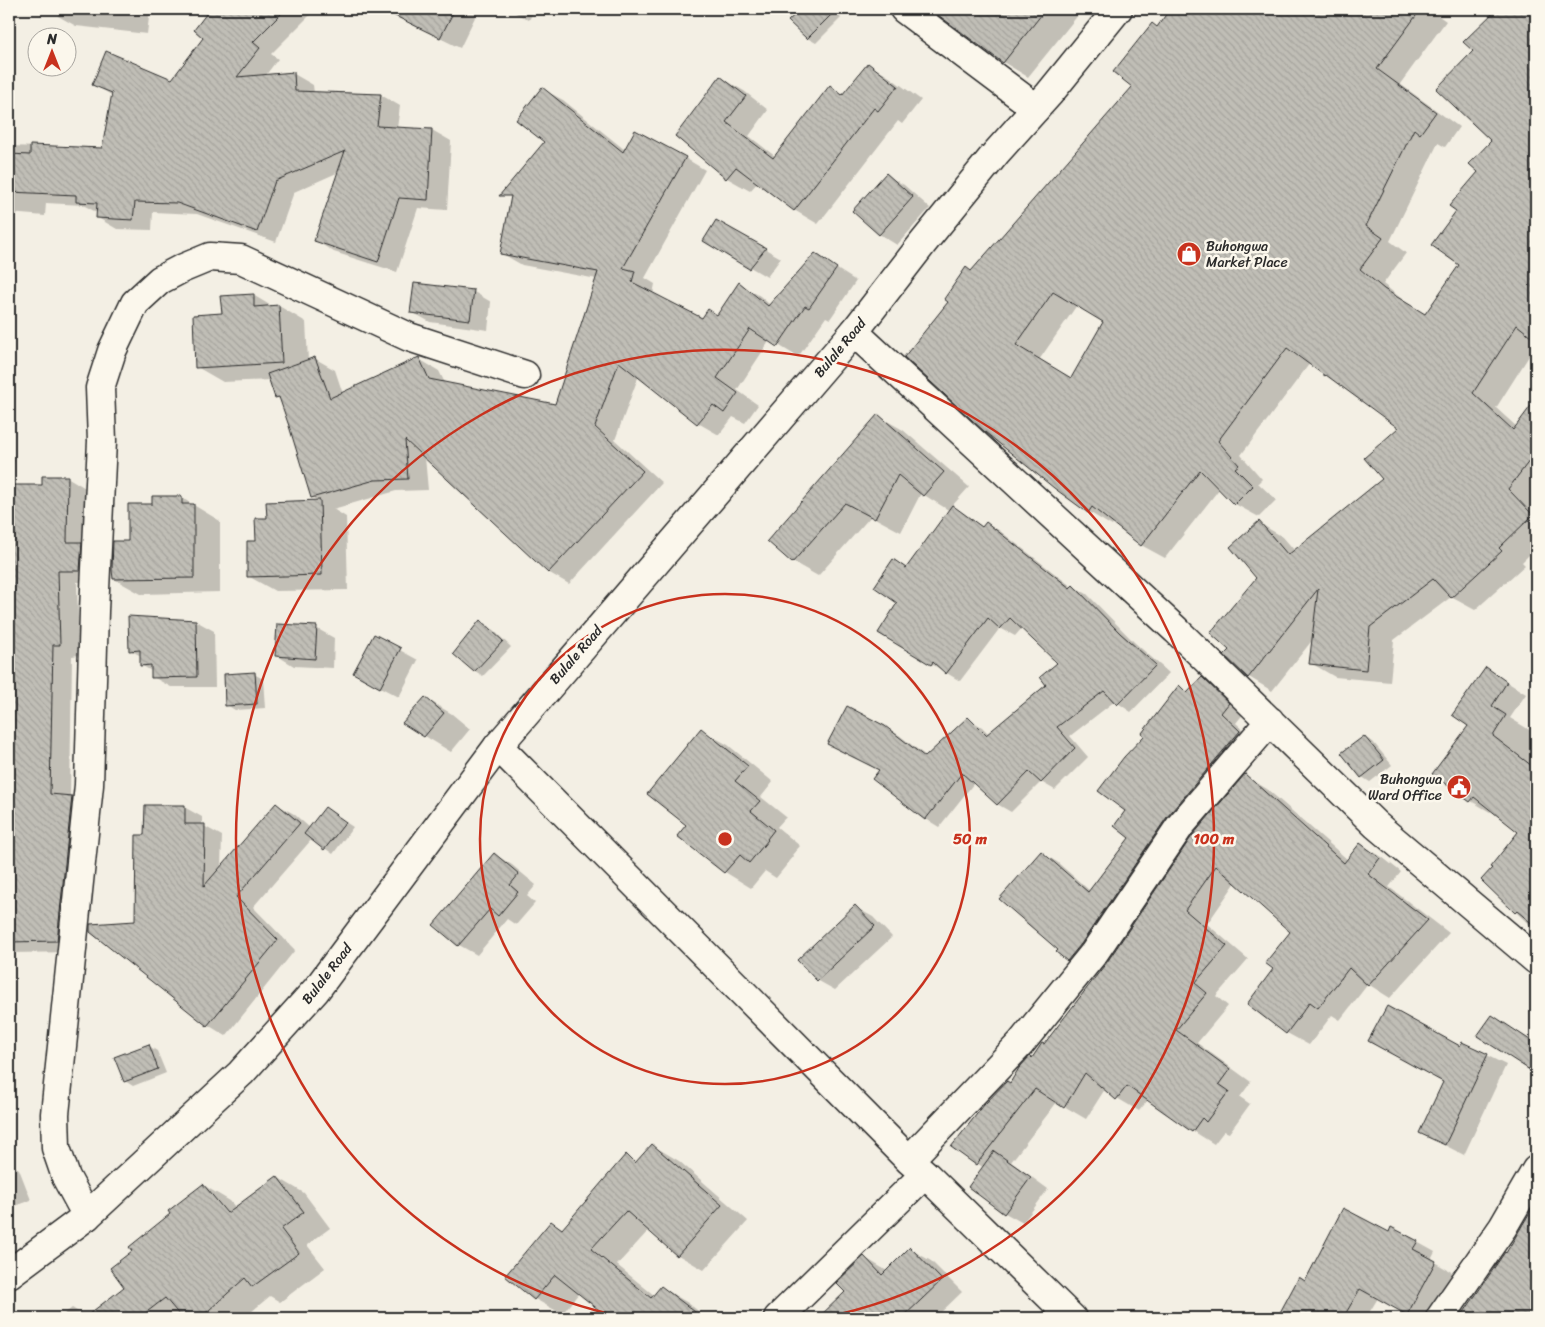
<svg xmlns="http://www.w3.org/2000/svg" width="1545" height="1327" viewBox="0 0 1545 1327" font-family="Sriracha,sans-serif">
  <defs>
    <pattern id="building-back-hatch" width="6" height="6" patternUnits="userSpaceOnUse" patternTransform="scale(1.25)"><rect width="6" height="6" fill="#c0beb6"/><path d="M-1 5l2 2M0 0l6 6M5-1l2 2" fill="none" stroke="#a5a39d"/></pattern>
  </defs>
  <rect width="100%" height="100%" fill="#f3efe4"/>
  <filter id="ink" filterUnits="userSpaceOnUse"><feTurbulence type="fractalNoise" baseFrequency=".02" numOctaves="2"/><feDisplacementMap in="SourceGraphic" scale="10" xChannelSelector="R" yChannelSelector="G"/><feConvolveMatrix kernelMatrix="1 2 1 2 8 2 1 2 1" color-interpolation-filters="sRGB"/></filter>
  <g filter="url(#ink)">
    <path fill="#0003" fill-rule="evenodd" d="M59,9H150L147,34L76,26L58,16Z
      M212,9H316L271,54L278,59L265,76L294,74L313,85L314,93L381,95L400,106L397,128L432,130L451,141L447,210L418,208L397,272L334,252L316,241L339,172L294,192L276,242L197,214L153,212L152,230L117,229L98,218V213L83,205L46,203L45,216L9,213V146L103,149L113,96L93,84L172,80L205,38L196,30Z
      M381,9H479L460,48Z
      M508,9H535L529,20Z
      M803,9H832L841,18L816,43L807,38L790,21Z
      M932,9H990L998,15L1004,9H1083L1028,77L1003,62Z
      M1172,9H1277L1288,17L1294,9H1429L1446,21L1400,84L1459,127L1445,147L1438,143L1390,241L1406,253L1383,284L1408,304L1425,315L1461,265L1457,211L1486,164L1536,112V345L1496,408L1517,427L1525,417L1536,424V497L1532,503L1536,508V548L1522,562L1525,565L1475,610L1451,597L1394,640L1390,682L1335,677L1311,663L1314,638L1272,691L1249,677L1226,655L1231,649L1258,578L1259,523L1283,537L1295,551L1384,479L1400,428L1310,363L1241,455L1262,479L1258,483L1276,500L1259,517L1235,504L1220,488L1165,558L1141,545L1114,523L1112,526L1089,512L1054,487L972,272L1133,87L1158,28ZM1077,305L1105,322L1072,379L1039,360Z
      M1499,9H1536V74L1488,130L1475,51L1465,42Z
      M868,64L891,78L921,100L902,124L898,121L818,224L794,210L758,182L750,191L727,178L677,136L721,78L744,91L768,110L749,136L776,157L830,87L844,95Z
      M542,89L563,100L625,150L685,158L705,170L645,278L655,284L653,294L703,319L718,316L739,284L760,296L770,305L815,255L856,281L830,319L826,317L798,357L770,340L737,390L758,405L745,423L733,417L719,435L698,423L639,375L615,440L662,483L569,584L548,572L425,457L428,490L396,491L333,509L346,517L348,590L275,591L248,576L257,543L268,519L319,502L312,497L281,400L276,397L270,380L223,382L197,367L223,314L253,295L273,307L279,306L306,322L308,361L314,358L335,370L343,394L419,359L439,371L445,383L556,405L597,279L522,265L501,253L545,142Z
      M886,175L904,185L930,208L897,245L879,234Z
      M716,221L781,258L767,277L750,267Z
      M474,292L491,302L488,330L430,322L412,312Z
      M878,416L903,430L969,487L952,506L983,527L986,523L1000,531L1072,587L1073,586L1087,594L1134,642L1169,673L1131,712L1115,701L1070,736L1088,757L1055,790L1041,782L1011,812L997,804L974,783L939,827L926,819L880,771L843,751L884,727L899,735L927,757L969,719L982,727L989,734L1048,685L1059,663L1022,628L1015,636L1000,628L960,681L880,633L899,602L894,561L907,569L950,511L921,493L901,532L871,516L818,576L793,562Z
      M9,457L15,460L9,477Z
      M67,477L87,489L100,581L77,582L79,655L72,656L70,797L92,808L77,952L9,953V486H43Z
      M154,498H182L220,521V592L141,594L114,579L129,543L154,505Z
      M196,621L214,631L215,687H171L153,677V672L141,665V656L130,650Z
      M480,621L489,626L511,647L483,676L475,671Z
      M316,628L334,638L333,668L294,666L276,655Z
      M374,636L418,660L399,697L372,683Z
      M1486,669L1526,694L1510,718L1536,734V931L1482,880L1520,832L1492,810L1490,812L1471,801L1434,774L1470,725Z
      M254,674L263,679L265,708L235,710L227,705Z
      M1202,679L1219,688L1244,713L1236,723L1256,742L1084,969L1058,952L1060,950L1041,853L1057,862L1090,891L1131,838L1127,810L1146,736L1179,687L1189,693Z
      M425,698L452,714L470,729L451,752L425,736Z
      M701,730L728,745L773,782L761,797L786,817L777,827L800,846L792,855L794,856L776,878L765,871L751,888L725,872L679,835L687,825Z
      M1364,737L1373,742L1392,765L1370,782L1362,777Z
      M1245,776L1267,789L1348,860L1360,844L1382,857L1401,872L1389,887L1449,933L1390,998L1368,984L1340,1020L1332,1015L1309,1045L1287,1033L1275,969L1292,932L1236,882L1207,924L1248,959L1216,996L1228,1006L1197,1043L1251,1082L1240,1097L1250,1104L1229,1133L1224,1131L1214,1144L1193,1131L1148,1100L1139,1111L1117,1098L1105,1089L1086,1119L1057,1102L1011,1162L1048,1189L1023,1223L1005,1213L984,1168L953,1146L1044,1045L1094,982Z
      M276,804L294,814L310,828L333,814L353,827L333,854L312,839L253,907L295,950L226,1036L208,1025L91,931L136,922L146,836L184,807L202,817V825L222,836L221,868Z
      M494,854L512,865L536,885L527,896L535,903L516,925L507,919L477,955L459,945Z
      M855,907L873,917L892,937L835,990L817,980Z
      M1492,1016L1536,1044V1073L1479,1035Z
      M1462,1043L1506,1065L1464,1155L1421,1133Z
      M149,1046L157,1051L166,1073L133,1086L125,1081Z
      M652,1145L679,1161L748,1221L704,1270L678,1255L649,1230L617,1265L655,1296L661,1287L688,1303L707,1318H611L579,1293L562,1314L535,1299L507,1276L551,1222L563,1229L626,1156L637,1162Z
      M9,1163L19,1169L31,1200L9,1208Z
      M277,1177L304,1193L330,1228L307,1245L325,1268L280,1302L270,1296L244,1318H59L72,1308L87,1317L126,1287L134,1251L203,1185L230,1201L236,1208Z
      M1536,1205V1318H1461L1507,1254Z
      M1389,1234L1417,1242L1435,1252L1431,1260L1453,1273L1428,1318H1415L1378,1298L1366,1318H1280L1306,1283Z
      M910,1249L931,1261L962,1292L935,1318H820L846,1292L864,1257L887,1271Z"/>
    <path fill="url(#building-back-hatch)" stroke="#2b2b2b" fill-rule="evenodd" d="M210,9H286L253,42L260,48L237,77L294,72L295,91L381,94L377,126L432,129L428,200L399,198L378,262L314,241L345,151L275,181L257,232L177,203L135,202L133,220L96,218L97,203L76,202V195L9,192V154L30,155V145L102,148L112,93L92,85L106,51L172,79L203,38L194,30Z
      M381,9H455L440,38Z
      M801,9H837L807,39L788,21Z
      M930,9H1046L1003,63Z
      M1170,9H1421L1377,69L1436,112L1420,134L1414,129L1366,226L1383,238L1360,269L1384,289L1425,314L1459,265L1431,245L1456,211L1449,206L1478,172L1469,164L1491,141L1436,89L1473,51L1463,42L1497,9H1536V340L1517,325L1473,393L1513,430L1536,399V452L1508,489L1533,515L1499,548L1502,551L1451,598L1433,579L1370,627L1366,670L1309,664L1318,589L1248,678L1224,655L1229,650L1210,633L1256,578L1230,547L1259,521L1288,555L1382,479L1364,458L1398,428L1326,375L1325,376L1287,348L1218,441L1239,465L1235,468L1253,486L1234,505L1200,470L1141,546L1092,507L1088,513L1054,488L985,432L904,357L948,302L944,299L966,267L971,271L1132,87L1113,72L1152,23L1157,27ZM1053,292L1103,322L1071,378L1016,345Z
      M868,63L898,86L878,111L874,108L794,211L736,167L726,179L675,136L720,76L746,96L726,122L773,158L830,85L842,95Z
      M542,87L623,152L635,130L686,157L623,268L635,271L632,282L702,318L708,309L717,315L739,282L768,306L815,253L837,268L809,308L805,306L777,347L750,329L717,378L738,393L724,413L713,405L697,424L619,362L595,427L643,471L548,573L405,440L408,479L375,480L311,498L289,426L279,397L275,398L267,374L315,357L330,398L419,357L429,379L555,404L598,272L500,254L511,196H499L544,142L516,120Z
      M886,173L913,197L879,235L852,211Z
      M716,220L766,248L749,269L703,241Z
      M414,283L474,290L470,320L410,313Z
      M254,294V307L279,305L282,363L195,368L193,315L222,313L220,296Z
      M878,414L944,472L923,496L898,475L875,519L845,503L792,563L767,541Z
      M42,476H68L67,542H82L80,571H58L60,645H53L50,794L72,796L57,941L9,942V485H42Z
      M152,496H182V504H194V578L113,579L112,570L113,541H128V504H152Z
      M320,500L322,575L247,577V541H256L255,518H267L266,502Z
      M952,505L982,527L986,522L1070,588L1073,585L1120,633L1156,665L1117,705L1104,691L1057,727L1075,748L1041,783L1029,772L997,805L962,773L925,820L872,779L879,770L827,744L847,706L885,726L925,757L968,717L986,735L1046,685L1040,677L1057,663L1010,618L1000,629L988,618L946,674L933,662L931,665L878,633L897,603L874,587L893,559L906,568Z
      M128,616L196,620L197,677L151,678V665L140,666V650L129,651Z
      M480,620L503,641L474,672L453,654Z
      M277,624L317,626L315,659L275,656Z
      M374,634L401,648L380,688L353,673Z
      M1486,667L1507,682L1492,706L1506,715L1493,736L1536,769V927L1517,911L1515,913L1481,880L1492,868L1490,867L1518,832L1474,797L1470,802L1432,774L1468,726L1452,715Z
      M255,672L257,704L225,706L224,674Z
      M1202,677L1229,703L1221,713L1240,731L1167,817L1081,944L1067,961L1056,952L1058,950L999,899L1041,851L1088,892L1129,838L1114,826L1125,811L1098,791L1124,757L1144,736L1142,733L1179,685L1187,693Z
      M425,697L444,713L424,737L402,723Z
      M701,728L748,766L735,781L760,801L751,811L774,830L767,839L768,840L749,863L740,855L724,873L677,836L686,825L647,794Z
      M1364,736L1384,760L1361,778L1341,753Z
      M1245,774L1344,863L1360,843L1380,858L1368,874L1428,920L1368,986L1349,968L1318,1008L1310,1002L1286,1034L1247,1004L1273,969L1265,963L1290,932L1216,866L1185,910L1227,946L1195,983L1207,993L1176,1030L1230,1069L1219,1084L1229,1091L1206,1122L1202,1118L1192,1132L1127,1086L1116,1100L1085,1073L1064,1108L1035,1089L976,1165L951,1147L984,1105L1007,1081L1010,1083L1019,1068L1030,1056L1032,1058L1042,1043L1044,1044L1107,962L1192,836Z
      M276,803L300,823L236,897L278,940L207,1026L90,932V924L135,921L136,835H144L145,805H185V824H205L204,886Z
      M325,807L346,822L324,850L304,834Z
      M494,853L519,874L510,885L518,892L498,916L490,909L458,946L433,925Z
      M855,905L875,926L817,981L797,960Z
      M1387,1006L1460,1046L1462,1042L1488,1054L1445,1145L1419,1133L1443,1082L1368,1041Z
      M1492,1015L1536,1044V1074L1477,1036Z
      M149,1044L158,1069L124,1082L114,1057Z
      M652,1144L722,1205L677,1256L626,1211L591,1249L651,1298L661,1286L703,1318H609L555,1275L534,1300L505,1276L551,1221L562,1229L626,1154L635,1163Z
      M994,1151L1031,1177L1004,1214L968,1187Z
      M277,1176L304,1212L281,1229L299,1253L252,1287L245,1278L200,1318H182L165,1298L139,1318H84L124,1287L110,1268L132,1251L129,1247L170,1214L168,1211L203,1184L227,1213Z
      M1536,1202V1318H1460L1505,1252L1506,1253Z
      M1343,1208L1389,1232L1391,1227L1418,1241L1413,1249L1436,1261L1407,1315L1360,1289L1343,1318H1277L1299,1277L1305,1281Z
      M910,1247L942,1280L902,1318H818L845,1292L836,1283L864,1256L882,1275Z"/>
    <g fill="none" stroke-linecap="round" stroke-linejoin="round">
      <defs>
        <path id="street" d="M904,9L1036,108
          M854,332L1176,630L1376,825L1536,960
          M498,746L909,1160L925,1174L1072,1318
          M909,1160L1021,1043L1094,953L1180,826L1270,721
          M87,1216L66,1177L56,1148L55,1114L89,785L94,611L102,441L100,388L112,351L135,303L160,280L181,269L210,257L241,259L409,337L525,375
          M778,1318L925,1174
          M1440,1318L1503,1227L1536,1170"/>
        <path id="secondary" d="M9,1274L87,1216L241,1073L316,990L498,746L854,332L923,243L996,153L1049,94L1118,9"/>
      </defs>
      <use href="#street" stroke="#2b2b2b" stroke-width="31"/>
      <use href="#secondary" stroke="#2b2b2b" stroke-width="31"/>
      <use href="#street" stroke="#fbf7ec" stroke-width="28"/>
      <use href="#secondary" stroke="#fbf7ec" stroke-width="28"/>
    </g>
  </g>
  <g fill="none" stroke="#c8321e" stroke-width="2.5">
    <circle cx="725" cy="839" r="245"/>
    <path d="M628 1318A489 489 0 1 1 822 1318"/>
  </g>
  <defs>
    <symbol id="shop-disc" viewBox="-11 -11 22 22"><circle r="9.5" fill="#c8321e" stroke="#fbf7ec"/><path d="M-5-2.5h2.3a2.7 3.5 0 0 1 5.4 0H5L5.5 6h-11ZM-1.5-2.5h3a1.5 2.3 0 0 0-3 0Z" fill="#fff"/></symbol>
    <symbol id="civic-disc" viewBox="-11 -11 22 22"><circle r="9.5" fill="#c8321e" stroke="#fbf7ec"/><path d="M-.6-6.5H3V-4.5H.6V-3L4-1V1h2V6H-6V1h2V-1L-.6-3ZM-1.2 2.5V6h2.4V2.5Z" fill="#fff"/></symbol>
  </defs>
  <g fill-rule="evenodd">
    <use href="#shop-disc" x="1175" y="240" width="28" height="28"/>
    <use href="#civic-disc" x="1445" y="773" width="28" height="28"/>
  </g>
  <g text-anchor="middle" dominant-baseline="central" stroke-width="5" stroke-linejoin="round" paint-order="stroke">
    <g font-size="14" fill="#2b2b2b" stroke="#fbf7ec" text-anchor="start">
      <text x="1206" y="246">Buhongwa<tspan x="1206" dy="16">Market Place</tspan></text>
      <text x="1442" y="779" text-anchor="end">Buhongwa<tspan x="1442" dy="16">Ward Office</tspan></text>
    </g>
    <g font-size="14" fill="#2b2b2b" stroke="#fbf7ec">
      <text transform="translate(840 348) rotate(-50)">Bulale Road</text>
      <text transform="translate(576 655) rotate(-49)">Bulale Road</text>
      <text transform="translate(327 974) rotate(-52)">Bulale Road</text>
    </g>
  </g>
  <circle cx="725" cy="839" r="8" fill="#c8321e" stroke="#fbf7ec" stroke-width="2.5"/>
  <g font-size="15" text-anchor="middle" font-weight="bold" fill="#c8321e" stroke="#fbf7ec" stroke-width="5" stroke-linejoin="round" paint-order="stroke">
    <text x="970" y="844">50 m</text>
    <text x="1214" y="844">100 m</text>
  </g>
  <rect width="1545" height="1327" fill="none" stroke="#fbf7ec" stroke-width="30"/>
  <rect x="15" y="15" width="1515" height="1297" fill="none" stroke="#2b2b2b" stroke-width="2" filter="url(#ink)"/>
  <g transform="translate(52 52)"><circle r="24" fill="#fbf7ec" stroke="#a8a59f"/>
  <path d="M0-4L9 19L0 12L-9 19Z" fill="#c8321e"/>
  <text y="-8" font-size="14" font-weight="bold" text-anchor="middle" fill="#2b2b2b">N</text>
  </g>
</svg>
